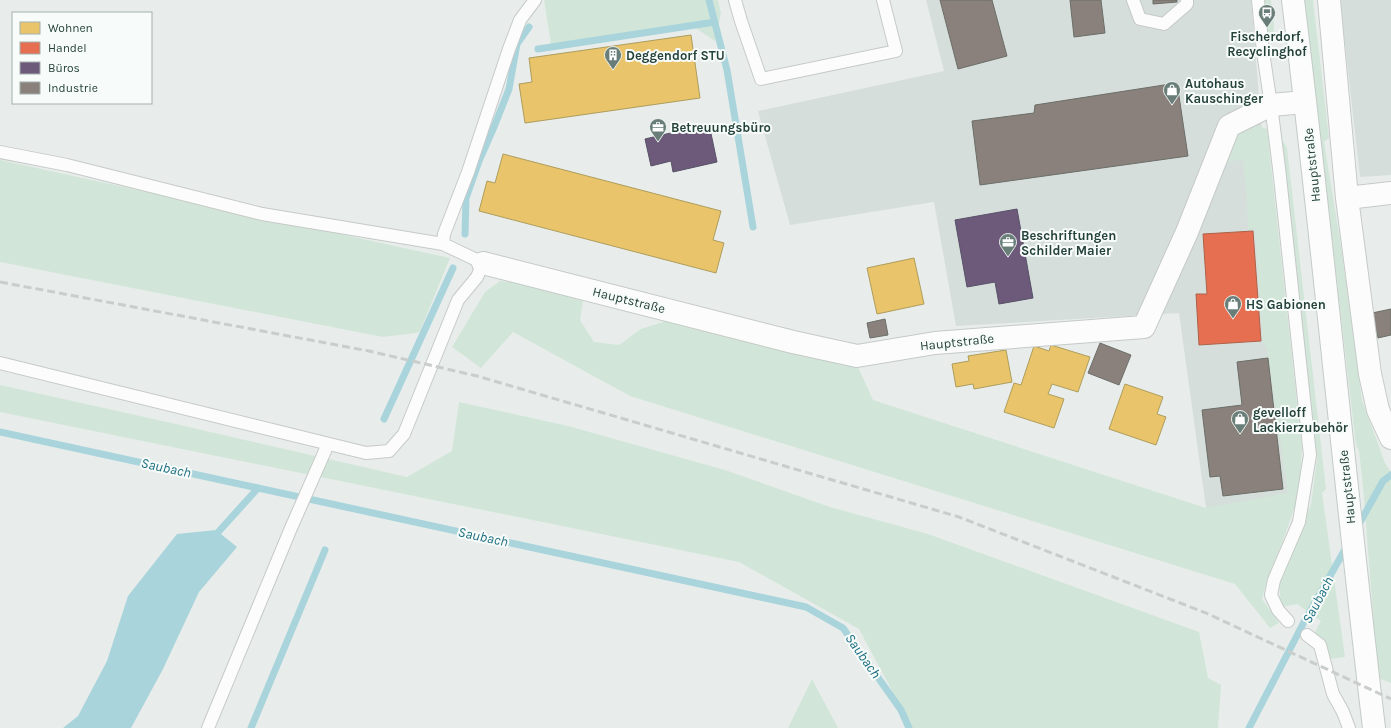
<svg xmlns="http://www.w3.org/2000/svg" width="1391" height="728" viewBox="0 0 1391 728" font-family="Karla,sans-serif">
  <rect width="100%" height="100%" fill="#e8edeb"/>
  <path fill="#d6dedb" d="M926,0H1251L1293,503L1206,508L1179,313L956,326L934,202L790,225L758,111L944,71Z
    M1340,0H1391V175L1360,177Z"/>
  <path fill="#d1e6d8" d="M544,0H718L721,13L715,41L688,23L551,44Z
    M1262,0H1271L1274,24L1273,37L1267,41Z
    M1304,0H1313L1329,138L1324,142L1341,246L1362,400L1385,463L1391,472V683L1378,678L1363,486L1359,451L1356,445Z
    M1251,124L1267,129L1302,448L1299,495L1282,543L1267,580L1262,599L1279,623L1270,628L1235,584L630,396L513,332L481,368L452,347L485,292L500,281L528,284L583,301L580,320L594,342L619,345L641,329L676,318L858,367L873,400L1206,508L1288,493L1267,348L1263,342L1255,230L1254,228L1248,229L1247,198L1243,159L1224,163L1235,137Z
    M1281,138L1287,148L1326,489L1322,493L1345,657L1330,659L1326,646L1314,634L1321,621L1297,604L1281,607L1279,582L1311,504L1317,459Z
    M0,160L450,258L420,331L416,333L383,337L0,262Z
    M0,385L167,422L407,477L452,451L459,402L568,426L725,470L830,507L928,534L1199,632L1208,678L1221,685L1218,728H912L859,629L739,562L0,412Z
    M812,679L838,728H788Z"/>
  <path fill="#a9d4db" d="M216,530L237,547L199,592L163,669L131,728H63L78,716L107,661L128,596L177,534Z"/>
  <path fill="#e9c46a" stroke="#ae9d5c" d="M691,35L700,98L525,123L519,84L532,82L529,58Z
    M503,154L721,211L713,240L724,243L716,273L479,211L487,181L495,183Z
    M914,258L924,304L877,314L867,268Z
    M1051,345L1090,357L1078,392L1052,384L1048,394L1064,399L1054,428L1004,412L1014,383L1021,385L1034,346L1049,351Z
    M1006,350L1012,382L974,389L973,384L956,387L952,364L969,361L968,356Z
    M1125,384L1163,397L1157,414L1166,417L1156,445L1109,429Z"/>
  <path fill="#e76f51" stroke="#ac624a" d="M1253,231L1261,341L1199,345L1196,294H1207L1203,234Z"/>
  <path fill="#6d597a" stroke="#575267" d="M709,124L717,162L673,172L671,161L651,166L645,139Z
    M1017,209L1033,298L999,304L995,282L967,287L955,220Z"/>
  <path fill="#8a817c" stroke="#6b6e68" d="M940,0H992L1007,56L958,69Z
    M1070,0H1101L1105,33L1074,37Z
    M1153,0H1177V2L1153,4Z
    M1177,83L1188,156L980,185L972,121L1034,113L1035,105Z
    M1391,309V335L1378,338L1372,313Z
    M885,319L888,335L870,338L867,323Z
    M1100,343L1131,355L1119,385L1088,373Z
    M1268,358L1283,489L1223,496L1220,476L1210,477L1202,410L1242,405L1237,362Z"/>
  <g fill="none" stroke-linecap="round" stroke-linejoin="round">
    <path stroke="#a9d4db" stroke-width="7" d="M709,0L727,70L753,227
      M538,49L715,22
      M465,234L466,198L479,161L494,127L509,89L517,44L529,27
      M384,419L453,268
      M0,432L806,607L843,628L901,710L909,728
      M1358,526L1383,481L1391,475
      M212,539L258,488
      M251,728L325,550
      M1249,728L1304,622L1348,544"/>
    <defs>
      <path id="service" d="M735,0L741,21L761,79L896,51L883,0
        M1133,0L1140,19L1164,24L1187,4V0
        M1258,0L1263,52L1271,105L1279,168L1310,455L1299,522L1274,580L1271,595L1278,610L1288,621
        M0,152L67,165L262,214L443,244L483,263L477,277L458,300L404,434L389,451L366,453L0,363
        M443,244L444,234L468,172L509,49L520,20L535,0
        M1307,635L1320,645L1333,694L1343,712L1349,728
        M208,728L291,528L328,444"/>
      <path id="minor" d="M1329,0L1347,198L1370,374L1378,410L1391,438
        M1347,198L1391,193
        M483,263L793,342L857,356L935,343L1144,327L1187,232L1229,126L1271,105L1305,102"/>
      <path id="secondary" d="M1293,0C1323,242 1345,486 1374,728"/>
    </defs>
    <use href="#service" stroke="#c5cac8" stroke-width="14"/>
    <use href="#minor" stroke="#c5cac8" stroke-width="24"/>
    <use href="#secondary" stroke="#c3cbc8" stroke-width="24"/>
    <use href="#service" stroke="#fcfcfc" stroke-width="12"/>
    <use href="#minor" stroke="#fcfcfc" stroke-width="22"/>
    <use href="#secondary" stroke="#fcfcfc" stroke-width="22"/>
    <path stroke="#c9cdcc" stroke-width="3" stroke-dasharray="8 4" stroke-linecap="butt" d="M0,282L369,351L477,376L959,517L1206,613L1391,699"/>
  </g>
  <defs>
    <symbol id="bus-pin" viewBox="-11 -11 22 30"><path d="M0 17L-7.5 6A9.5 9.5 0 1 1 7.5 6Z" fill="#697e78" stroke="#f7fbf9"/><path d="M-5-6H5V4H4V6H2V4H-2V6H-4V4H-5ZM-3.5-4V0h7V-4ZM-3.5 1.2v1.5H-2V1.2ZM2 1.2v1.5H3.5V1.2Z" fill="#fff"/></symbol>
    <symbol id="building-pin" viewBox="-11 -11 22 30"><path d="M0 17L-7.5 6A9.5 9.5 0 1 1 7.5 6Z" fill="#697e78" stroke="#f7fbf9"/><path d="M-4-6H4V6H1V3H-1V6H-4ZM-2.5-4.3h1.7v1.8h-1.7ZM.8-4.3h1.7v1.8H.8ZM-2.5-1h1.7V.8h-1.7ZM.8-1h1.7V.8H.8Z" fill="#fff"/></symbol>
    <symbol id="shop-pin" viewBox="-11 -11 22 30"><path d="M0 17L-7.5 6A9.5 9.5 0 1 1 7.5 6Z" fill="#697e78" stroke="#f7fbf9"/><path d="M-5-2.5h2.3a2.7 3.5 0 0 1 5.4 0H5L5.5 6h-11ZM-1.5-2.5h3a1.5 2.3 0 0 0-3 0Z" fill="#fff"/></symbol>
    <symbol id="office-pin" viewBox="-11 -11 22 30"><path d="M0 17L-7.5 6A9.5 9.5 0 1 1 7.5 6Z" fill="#697e78" stroke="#f7fbf9"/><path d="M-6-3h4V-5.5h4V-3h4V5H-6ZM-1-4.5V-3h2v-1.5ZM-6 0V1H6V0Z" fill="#fff"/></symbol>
  </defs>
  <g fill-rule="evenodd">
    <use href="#bus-pin" x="1257" y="3" width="20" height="27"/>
    <use href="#building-pin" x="603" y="45" width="20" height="27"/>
    <use href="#shop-pin" x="1162" y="80" width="20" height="27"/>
    <use href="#office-pin" x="648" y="117" width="20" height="27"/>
    <use href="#office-pin" x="998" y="232" width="20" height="27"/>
    <use href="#shop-pin" x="1223" y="294" width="20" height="27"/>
    <use href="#shop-pin" x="1230" y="409" width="20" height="27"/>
  </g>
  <g text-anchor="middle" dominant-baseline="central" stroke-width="4" stroke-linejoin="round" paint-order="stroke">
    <g font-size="13" font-weight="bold" fill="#24423a" stroke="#f7fbf9" text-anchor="start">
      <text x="1267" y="36" text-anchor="middle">Fischerdorf,<tspan x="1267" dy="15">Recyclinghof</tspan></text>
      <text x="626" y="55">Deggendorf STU</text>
      <text x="1185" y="83">Autohaus<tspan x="1185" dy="15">Kauschinger</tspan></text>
      <text x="671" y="127">Betreuungsbüro</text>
      <text x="1021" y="235">Beschriftungen<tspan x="1021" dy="15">Schilder Maier</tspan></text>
      <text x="1246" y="304">HS Gabionen</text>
      <text x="1253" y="412">gevelloff<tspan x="1253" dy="15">Lackierzubehör</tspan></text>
    </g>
    <g font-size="13" fill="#24423a" stroke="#f7fbf9">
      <text transform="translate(1312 165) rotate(-96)">Hauptstraße</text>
      <text transform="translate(629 300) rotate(14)">Hauptstraße</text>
      <text transform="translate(957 342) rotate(-6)">Hauptstraße</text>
      <text transform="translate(1347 487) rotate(-96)">Hauptstraße</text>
    </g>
    <g font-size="14" font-style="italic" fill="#1c6f80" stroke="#f7fbf9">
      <text transform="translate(166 468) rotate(12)">Saubach</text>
      <text transform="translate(483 537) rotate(12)">Saubach</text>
      <text transform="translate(1318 600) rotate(-62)">Saubach</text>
      <text transform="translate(863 656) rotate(55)">Saubach</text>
    </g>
  </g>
  <rect x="12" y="12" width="140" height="92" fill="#f7fbf9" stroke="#a3b1ad"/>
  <rect x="20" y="22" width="20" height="12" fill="#e9c46a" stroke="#a3b1ad"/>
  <text x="48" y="32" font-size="12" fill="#24423a">Wohnen</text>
  <rect x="20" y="42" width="20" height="12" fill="#e76f51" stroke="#a3b1ad"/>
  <text x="48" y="52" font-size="12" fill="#24423a">Handel</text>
  <rect x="20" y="62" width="20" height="12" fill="#6d597a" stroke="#a3b1ad"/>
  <text x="48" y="72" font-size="12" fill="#24423a">Büros</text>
  <rect x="20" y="82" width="20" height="12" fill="#8a817c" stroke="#a3b1ad"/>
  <text x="48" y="92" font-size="12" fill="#24423a">Industrie</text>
</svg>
